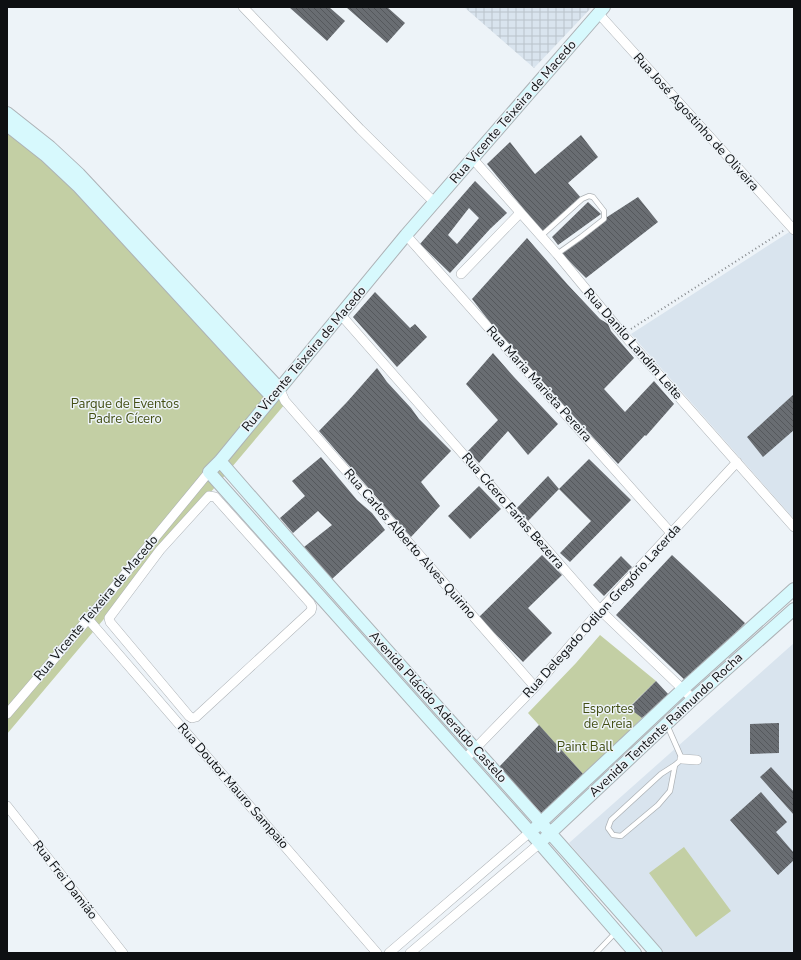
<svg xmlns="http://www.w3.org/2000/svg" width="801" height="960" viewBox="0 0 801 960" font-family="'Nunito Sans',sans-serif">
  <defs>
    <pattern id="industrial-grid" width="8" height="8" patternUnits="userSpaceOnUse"><rect width="8" height="8" fill="#d9e4ee"/><path d="M0 4h8M4 0v8" fill="none" stroke="#b9c3cb"/></pattern>
    <pattern id="building-back-hatch" width="6" height="6" patternUnits="userSpaceOnUse"><rect width="6" height="6" fill="#696d72"/><path d="M-1 5l2 2M0 0l6 6M5-1l2 2" fill="none" stroke="#55585c"/></pattern>
  </defs>
  <rect width="100%" height="100%" fill="#edf3f8"/>
  <path fill="#d9e4ee" d="M794,229V519L631,334Z
    M794,643V953H664L569,843Z"/>
  <path fill="url(#industrial-grid)" d="M464,7H592L534,68Z"/>
  <path fill="#c3cfa4" d="M7,126L30,142L264,389L285,404L7,734Z
    M600,635L656,681L629,707L642,718L584,775L528,713L576,663Z
    M684,847L731,911L696,937L649,873Z"/>
  <path fill="url(#building-back-hatch)" fill-rule="evenodd" d="M289,7H329L345,21L327,41Z
    M346,7H387L405,23L387,43Z
    M581,135L598,157L568,183L582,199L544,234L487,164L510,142L535,174Z
    M475,181L507,213L490,229L450,273L420,244ZM469,208L479,218L457,244L448,235Z
    M638,197L658,222L586,278L560,252L604,219Z
    M588,202L601,214L558,245L552,237Z
    M527,238L568,285L600,319L608,324L611,331L634,358L604,389L625,412L654,381L674,404L646,436L645,435L618,464L540,380L492,325L472,299Z
    M375,292L410,328L415,324L427,337L397,367L353,317Z
    M493,353L514,377L558,424L528,455L508,431L479,463L468,451L498,420L466,384Z
    M377,368L387,382L411,408L419,419L451,451L421,482L440,506L411,537L319,431L347,402Z
    M794,394V430L763,457L747,437Z
    M321,457L357,500L372,513L385,530L332,579L304,547L332,525L318,511L293,533L280,518L305,496L292,481Z
    M589,459L631,500L570,562L560,553L591,521L559,489Z
    M548,476L559,489L528,521L516,509Z
    M479,486L501,509L470,539L448,516Z
    M542,555L562,575L528,608L552,633L523,662L479,617Z
    M672,555L745,623L688,683L616,615Z
    M621,556L632,567L604,596L593,585Z
    M656,681L669,695L642,718L629,708Z
    M779,723V753L750,754V724Z
    M539,725L584,775L540,815L499,767Z
    M771,767L794,792V815L760,777Z
    M761,792L787,822L776,832L794,853V860L778,875L730,820Z"/>
  <g fill="none" stroke-linecap="round" stroke-linejoin="round">
    <defs>
      <path id="lane" d="M541,236L582,199L589,196L593,197L604,211V219L581,237L557,254
        M667,725L682,759L675,765L661,774L611,820L608,828L613,835L621,836L658,805L670,791L675,765
        M596,953L616,932"/>
      <path id="street" d="M243,7L360,129L434,202
        M599,14L794,230
        M473,159L557,254L623,334L794,527
        M406,235L671,533
        M461,274L520,213
        M341,315L600,610L693,699
        M279,388L285,401L535,687
        M209,496L215,497L310,603L312,607L311,611L196,717L192,718L189,716L110,622L109,618L160,550Z
        M88,619L377,953
        M7,714L88,619L209,472
        M465,759L535,687L600,610L737,462
        M682,759L697,760
        M7,806L123,953
        M389,953L530,832
        M410,953L540,843"/>
      <path id="secondary" d="M604,7L406,235L220,461L209,472L530,832L635,953
        M7,113L50,147L79,174L279,388
        M7,125L45,155L79,187L272,397
        M220,461C364,627 512,788 656,953
        M536,827L683,689L794,589
        M545,838L693,699L794,609"/>
    </defs>
    <use href="#lane" stroke="#adb2b6" stroke-width="6"/>
    <use href="#street" stroke="#adb2b6" stroke-width="10"/>
    <use href="#secondary" stroke="#adb2b6" stroke-width="14"/>
    <path stroke="#85898d" stroke-width="2" stroke-dasharray="1 3" stroke-linecap="butt" d="M631,329L783,231"/>
    <use href="#lane" stroke="#fff" stroke-width="4.5"/>
    <use href="#street" stroke="#fff" stroke-width="9"/>
    <use href="#secondary" stroke="#d7f9fd" stroke-width="12"/>
  </g>
  <g text-anchor="middle" dominant-baseline="central" stroke-width="3" stroke-linejoin="round" paint-order="stroke">
    <g font-size="13" fill="#0e1012" stroke="#edf3f8">
      <text transform="translate(513 112) rotate(-49)">Rua Vicente Teixeira de Macedo</text>
      <text transform="translate(696 122) rotate(48)">Rua José Agostinho de Oliveira</text>
      <text transform="translate(633 344) rotate(49)">Rua Danilo Landim Leite</text>
      <text transform="translate(304 359) rotate(-50)">Rua Vicente Teixeira de Macedo</text>
      <text transform="translate(539 384) rotate(48)">Rua Maria Marieta Pereira</text>
      <text transform="translate(513 511) rotate(49)">Rua Cícero Farias Bezerra</text>
      <text transform="translate(410 544) rotate(49)">Rua Carlos Alberto Alves Quirino</text>
      <text transform="translate(96 608) rotate(-50)">Rua Vicente Teixeira de Macedo</text>
      <text transform="translate(602 611) rotate(-48)">Rua Delegado Odilon Gregório Lacerda</text>
      <text transform="translate(438 707) rotate(48)">Avenida Plácido Aderaldo Castelo</text>
      <text transform="translate(666 725) rotate(-43)">Avenida Tentente Raimundo Rocha</text>
      <text transform="translate(233 786) rotate(49)">Rua Doutor Mauro Sampaio</text>
      <text transform="translate(65 880) rotate(52)">Rua Frei Damião</text>
    </g>
    <g font-size="13" fill="#434f14" stroke="#edf3f8">
      <text x="125" y="404">Parque de Eventos<tspan x="125" dy="15">Padre Cícero</tspan></text>
      <text x="608" y="709">Esportes<tspan x="608" dy="15">de Areia</tspan></text>
      <text x="585" y="747">Paint Ball</text>
    </g>
  </g>
  <rect width="801" height="960" fill="none" stroke="#0e1012" stroke-width="16"/>
</svg>
